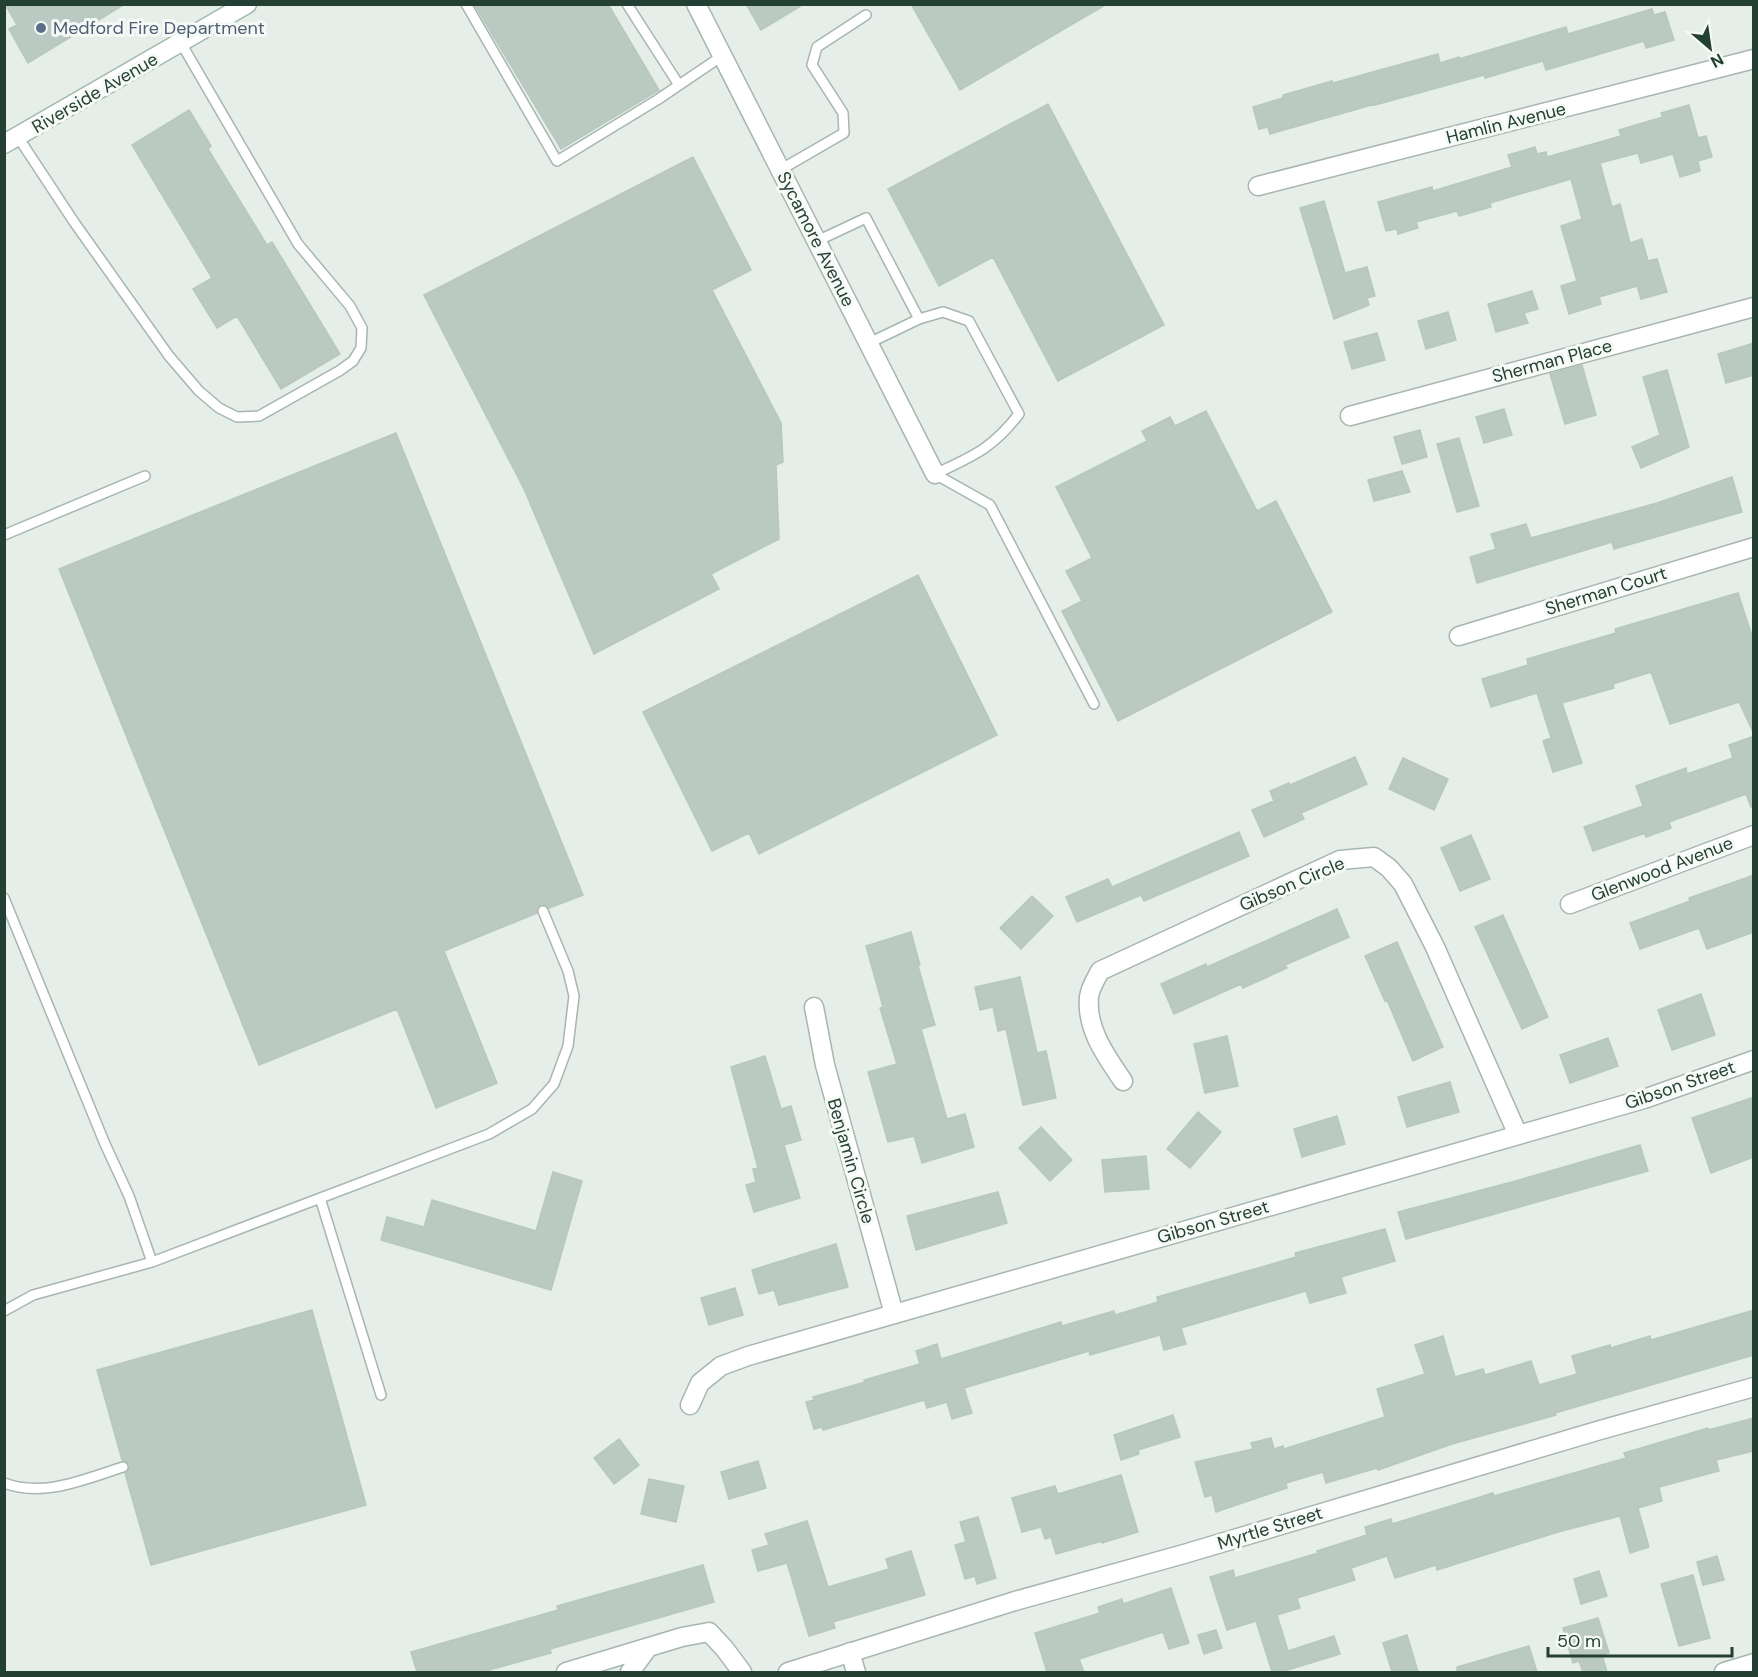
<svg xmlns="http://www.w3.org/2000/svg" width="1758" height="1677" viewBox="0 0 1758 1677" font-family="'DM Sans',sans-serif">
  <rect width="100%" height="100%" fill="#e5eee9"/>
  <path fill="#bac9c1" stroke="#b7c8be" stroke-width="1.5" d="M5,4H125L28,63L9,29L17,25Z
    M474,4H608L659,90L561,149Z
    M746,4H804L761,30Z
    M911,4H1107L960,90Z
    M1652,9L1654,15L1665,12L1674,40L1646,48L1644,41L1546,70L1543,61L1485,78L1484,75L1375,105V104L1270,134L1268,127L1259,129L1253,107L1283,98V95L1332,81L1333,83L1438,54L1440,63L1459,57V59L1566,27L1568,34Z
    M1048,104L1164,325L1058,381L993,257L939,286L888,189Z
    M1689,105L1698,138L1706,136L1712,157L1698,161L1700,171L1680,177L1673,154L1641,163L1638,153L1600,163L1612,207L1620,204L1630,243L1642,239L1648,261L1657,259L1667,292L1641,299L1637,286L1599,297L1601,304L1569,314L1561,286L1577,281L1561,226L1582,219L1571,179L1490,203L1491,207L1459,216L1457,211L1416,222L1418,228L1398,234L1397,229L1386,231L1378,202L1432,187L1433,191L1512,167L1508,155L1535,147L1537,154L1546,152L1547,157L1621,136L1619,130L1663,117L1661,113Z
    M189,110L211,146L208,149L267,245L272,242L340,354L281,389L237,316L217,328L193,289L212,278L132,145Z
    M693,157L751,270L712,290L781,423L783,462L776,465L779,539L711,574L719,589L594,654L524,489L424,295Z
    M1324,201L1345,273L1367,267L1375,296L1367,298L1369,305L1334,319L1300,208Z
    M1532,291L1538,309L1524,313L1528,323L1496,332L1488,304Z
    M1448,312L1456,340L1426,349L1418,321Z
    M1377,333L1385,360L1352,369L1344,342Z
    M1754,343V375L1726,383L1718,354Z
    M1582,365L1596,415L1565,424L1550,374Z
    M1667,370L1689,447L1641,468L1632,447L1660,435L1643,377Z
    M1504,409L1512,435L1484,443L1476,417Z
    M1206,411L1257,511L1276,501L1332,612L1118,721L1062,611L1082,601L1066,571L1092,558L1056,487L1147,441L1142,431L1170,417L1175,426Z
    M1420,430L1427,457L1402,464L1394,437Z
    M396,433L583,895L549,908L547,905H541L537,907V913L444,951L497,1083L436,1108L397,1009L259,1065L59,569Z
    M1459,438L1479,506L1457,512L1437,444Z
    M1402,471L1410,492L1374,501L1368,480Z
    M1732,477L1742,512L1614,549L1612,542L1477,583L1470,557L1496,549L1491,534L1526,524L1531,538L1657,503Z
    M918,575L997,735L759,854L749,833L712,851L643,712Z
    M1738,593L1754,642V734L1739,702L1670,724L1651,672L1613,684L1614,688L1562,703L1582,763L1553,772L1543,741L1551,738L1537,693L1491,707L1482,679L1528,665L1527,659L1616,633L1615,629Z
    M1754,736V806L1751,807L1746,794L1669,822L1671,828L1646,837L1645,833L1593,851L1584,827L1643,806L1636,786L1686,768L1687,774L1733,758L1729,745Z
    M1355,757L1367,784L1301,813L1304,819L1264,837L1252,810L1274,801L1270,791L1289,783L1290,785Z
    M1403,758L1448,779L1434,810L1389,789Z
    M1239,832L1249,856L1144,901L1141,895L1077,922L1066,897L1108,879L1112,887Z
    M1471,835L1490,879L1460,891L1441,848Z
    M1754,875V932L1707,949L1699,928L1640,949L1630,923L1690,901L1689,898Z
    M1032,896L1053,916L1021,949L1000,928Z
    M1337,909L1349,937L1285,965L1287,968L1243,988L1241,984L1174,1014L1161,984L1206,964L1207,967Z
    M1503,915L1548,1017L1522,1029L1475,927Z
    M911,932L920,965L918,966L935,1025L921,1029L947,1119L965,1114L974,1147L922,1163L914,1136L888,1142L868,1072L897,1064L880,1008L883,1007L866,946Z
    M1397,942L1443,1047L1413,1061L1387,1000L1385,1001L1365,956Z
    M1020,977L1037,1053L1046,1051L1056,1098L1023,1105L1006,1029L998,1031L993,1007L980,1010L975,987Z
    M1701,994L1715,1035L1672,1050L1658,1010Z
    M1227,1036L1238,1086L1205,1093L1194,1044Z
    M1608,1038L1618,1066L1570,1083L1560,1055Z
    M765,1056L781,1109L791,1106L801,1140L784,1145L800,1198L754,1212L746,1185L756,1182L753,1169L758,1168L731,1067Z
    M1450,1082L1459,1112L1407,1127L1398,1097Z
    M1754,1097V1157L1711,1173L1692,1118Z
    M1198,1112L1221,1132L1190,1168L1167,1149Z
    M1337,1116L1345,1144L1302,1157L1294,1129Z
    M1041,1127L1072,1160L1050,1181L1019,1148Z
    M1640,1145L1648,1171L1406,1239L1398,1212L1512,1182Z
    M1146,1156L1149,1189L1105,1192L1102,1160Z
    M553,1172L582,1181L551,1290L381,1240L387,1217L424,1227L432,1200L536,1231Z
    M998,1192L1007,1223L916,1250L907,1216Z
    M1385,1229L1395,1261L1341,1277L1346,1293L1310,1303L1306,1291L1181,1328L1186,1344L1164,1350L1160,1335L1090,1355L1089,1351L964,1388L972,1413L952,1419L947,1402L927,1408L924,1400L823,1430L822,1427L814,1429L806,1402L814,1400L813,1397L865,1382L864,1380L920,1364L916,1351L937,1344L941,1359L1061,1322L1062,1326L1114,1311L1115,1315L1158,1302L1157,1297L1296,1257L1295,1253Z
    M836,1244L848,1287L779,1305L774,1290L759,1294L752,1270Z
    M735,1288L743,1315L709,1325L701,1298Z
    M312,1310L366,1505L151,1565L125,1473L128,1471L130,1465L127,1462L122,1460L97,1370Z
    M1754,1310V1355L1555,1413L1556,1415L1452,1444L1378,1470L1377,1468L1326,1483L1323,1472L1286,1483L1287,1488L1216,1512L1212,1495L1205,1497L1195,1462L1253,1449L1251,1443L1271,1438L1274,1449L1283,1446L1284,1449L1385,1417L1377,1389L1425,1374L1415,1345L1443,1336L1455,1377L1483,1369L1485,1375L1531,1361L1539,1385L1577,1374L1572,1356L1610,1345L1611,1348L1650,1336L1651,1340Z
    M1173,1415L1180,1437L1138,1450L1139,1454L1121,1460L1114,1435Z
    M1754,1418V1451L1716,1460L1719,1471L1659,1487L1662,1501L1638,1508L1649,1547L1630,1553L1620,1516L1558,1532L1437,1570L1436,1565L1395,1578L1387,1556L1351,1568L1355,1580L1297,1598L1300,1608L1277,1615L1288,1651L1334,1636L1340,1654L1281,1672H1272L1256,1621L1227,1630L1210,1577L1233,1570L1235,1578L1318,1553L1317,1551L1367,1535L1365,1527L1391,1519L1392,1524L1493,1493L1494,1496L1626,1458L1624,1453L1708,1428V1430Z
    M619,1439L639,1465L614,1484L594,1458Z
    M758,1461L766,1488L729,1499L721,1472Z
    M1121,1475L1138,1532L1102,1543V1541L1056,1554L1051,1537L1045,1539L1041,1527L1022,1532L1012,1498L1055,1486L1058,1494Z
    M649,1479L684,1486L676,1522L641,1514Z
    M978,1517L996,1578L977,1584L975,1576L965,1579L955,1545L966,1542L960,1522Z
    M807,1521L828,1587L889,1569L886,1559L911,1551L925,1595L833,1622L835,1628L809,1636L787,1563L758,1571L752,1550L769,1545L765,1534Z
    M1717,1556L1724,1580L1703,1585L1697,1562Z
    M703,1565L714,1602L550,1649L551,1653L482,1672H417L411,1652L558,1610L557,1606Z
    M1599,1571L1607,1596L1581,1604L1574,1579Z
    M1693,1575L1710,1638L1679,1646L1661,1584Z
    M1171,1588L1189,1643L1169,1649L1163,1632L1079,1659L1084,1672H1047L1035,1633L1100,1613L1098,1607L1122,1599L1123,1604Z
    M1598,1618L1609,1653L1602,1655L1607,1672H1583L1579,1661L1573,1663L1563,1628Z
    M1216,1630L1222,1648L1204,1654L1198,1635Z
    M1407,1635L1418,1672H1392L1383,1643Z
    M1529,1646L1537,1672H1457V1667Z"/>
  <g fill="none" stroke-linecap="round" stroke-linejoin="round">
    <defs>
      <path id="service" d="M466,4L557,161L657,100L722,56
        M627,4L679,85
        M18,137L74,222L169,356L199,391L219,408L237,417L259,416L339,371L353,361L361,348L362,328L350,306L298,244L181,43
        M780,170L844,133L843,113L812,65L817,47L866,15
        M817,241L866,218L919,319
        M869,343L919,319L943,312L969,321L1019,414C992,449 973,456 935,474
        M935,474L990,505L1094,704
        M4,535L145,476
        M4,898L105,1144L129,1196L152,1262L489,1134L532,1109L554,1084L568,1046L574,996L568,971L543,911
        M320,1198L381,1395
        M4,1311L33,1295L152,1262
        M4,1483C44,1498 85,1479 123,1467"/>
      <path id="minor" d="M696,4L935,474
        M1258,186L1754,59
        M1350,416L1754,307
        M1459,636L1754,547
        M1570,904L1754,835
        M814,1007L825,1065L894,1314
        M1123,1081C1106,1056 1086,1029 1089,997C1090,988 1096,979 1100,971L1340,860L1374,857L1389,868L1403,884L1435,947L1518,1135
        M690,1405L700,1383L721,1366L748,1356L1644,1099L1754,1060
        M850,1652L856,1672
        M566,1672L682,1637L709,1632L724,1648L742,1672
        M630,1672L647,1649
        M1724,1672L1754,1663"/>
      <path id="tertiary" d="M788,1672L1015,1601L1184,1554L1600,1430L1754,1387"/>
      <path id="secondary" d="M4,144L247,4"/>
    </defs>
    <use href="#service" stroke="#a7b6af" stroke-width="12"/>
    <use href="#minor" stroke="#a7b6af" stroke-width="21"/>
    <use href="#tertiary" stroke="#a7b6af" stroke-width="21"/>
    <use href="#secondary" stroke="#a3baaf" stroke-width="21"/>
    <use href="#service" stroke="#fff" stroke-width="9"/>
    <use href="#minor" stroke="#fff" stroke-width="18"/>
    <use href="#tertiary" stroke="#fff" stroke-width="18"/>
    <use href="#secondary" stroke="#fff" stroke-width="18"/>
  </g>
  <circle fill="#5c6f8a" stroke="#f6faf7" stroke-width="2" cx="41" cy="28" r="6"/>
  <g text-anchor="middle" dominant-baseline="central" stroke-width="6" stroke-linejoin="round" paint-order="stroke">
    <g font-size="18" fill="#4e5e75" stroke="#f6faf7" text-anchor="start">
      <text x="53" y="28">Medford Fire Department</text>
    </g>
    <g font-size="18" fill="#244034" stroke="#f6faf7">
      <text transform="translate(95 93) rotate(-30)">Riverside Avenue</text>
      <text transform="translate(1506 123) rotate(-14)">Hamlin Avenue</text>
      <text transform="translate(816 239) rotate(63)">Sycamore Avenue</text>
      <text transform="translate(1552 361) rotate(-15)">Sherman Place</text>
      <text transform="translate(1606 591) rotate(-17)">Sherman Court</text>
      <text transform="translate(1662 869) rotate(-21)">Glenwood Avenue</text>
      <text transform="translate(1292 884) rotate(-23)">Gibson Circle</text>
      <text transform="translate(1680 1085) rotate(-19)">Gibson Street</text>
      <text transform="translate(851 1161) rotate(74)">Benjamin Circle</text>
      <text transform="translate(1213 1222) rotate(-16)">Gibson Street</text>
      <text transform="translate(1270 1528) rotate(-17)">Myrtle Street</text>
    </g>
  </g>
  <rect width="1758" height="1677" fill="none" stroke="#244034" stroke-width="12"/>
  <g transform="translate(1710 48) rotate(151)" stroke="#f6faf7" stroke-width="4.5" paint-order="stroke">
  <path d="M0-4.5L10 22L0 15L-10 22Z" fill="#244034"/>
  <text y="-9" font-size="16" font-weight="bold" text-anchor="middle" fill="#244034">N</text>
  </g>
  <path d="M1548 1647v9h184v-9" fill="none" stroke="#244034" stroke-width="3"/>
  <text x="1557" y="1647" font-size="18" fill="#244034" stroke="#f6faf7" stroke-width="4.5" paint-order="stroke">50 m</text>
</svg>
